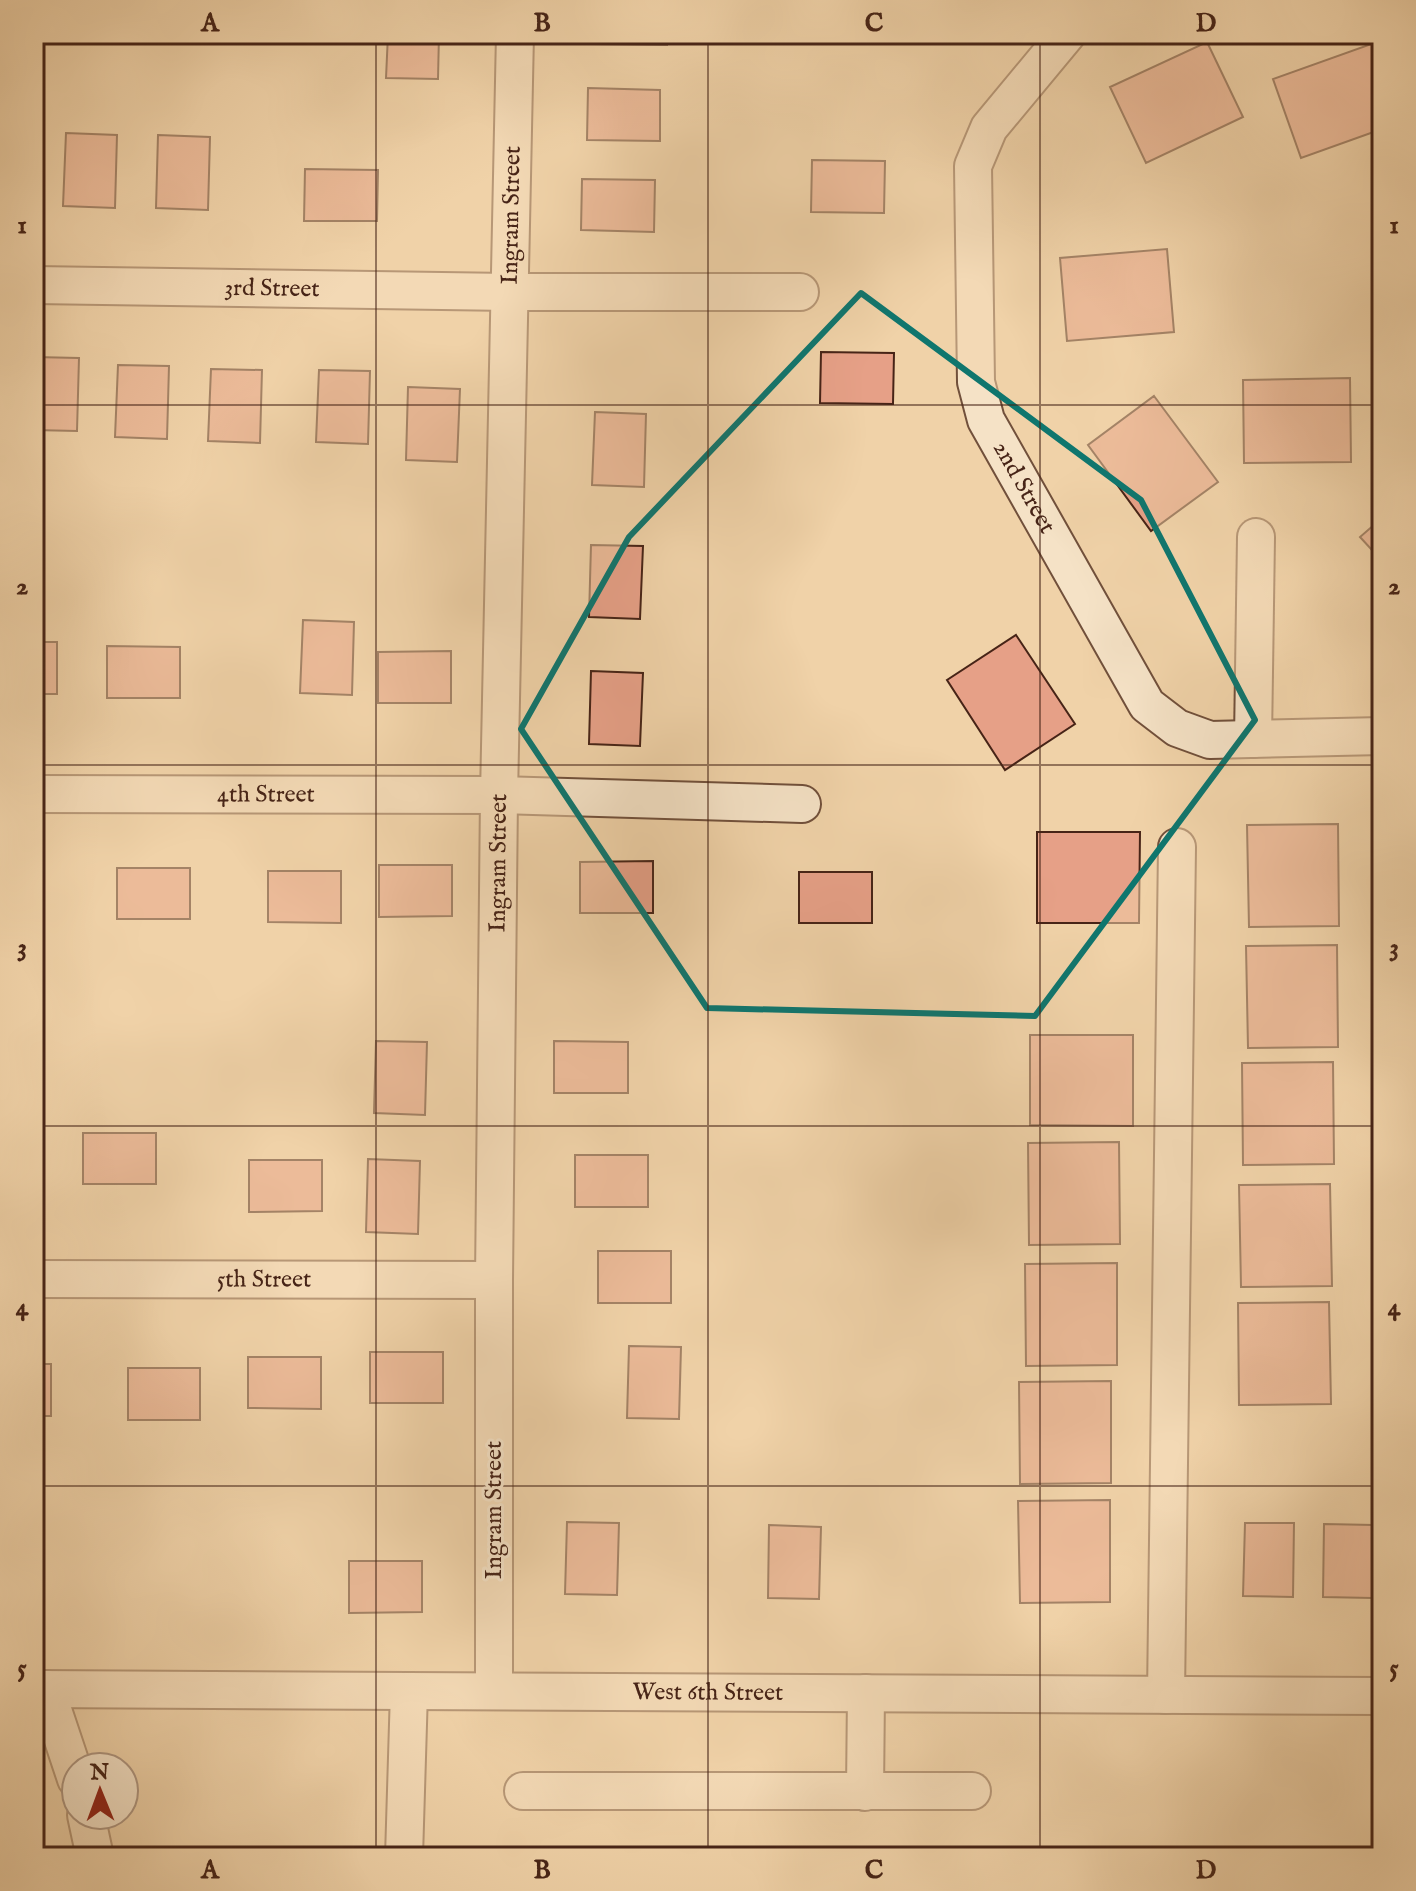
<svg xmlns="http://www.w3.org/2000/svg" width="1416" height="1891" viewBox="0 0 1416 1891" font-family="'IM FELL English',serif">
  <rect width="100%" height="100%" fill="#f0d2a8"/>
  <filter id="stains"><feTurbulence type="fractalNoise" baseFrequency=".0025" numOctaves="4"/><feColorMatrix values="0 0 0 0 .2 0 0 0 0 .09 0 0 0 0 .02 0 0 0 .5 -.17"/></filter>
  <radialGradient id="worn" r=".72"><stop offset=".6" stop-color="#630" stop-opacity="0"/><stop offset="1" stop-color="#630" stop-opacity=".3"/></radialGradient>
  <path fill="#e6a087" stroke="#472417" stroke-width="2" d="M388,34H439L438,79L386,78Z
    M594,34H667V45L594,44Z
    M1207,42L1243,117L1146,163L1110,87Z
    M1374,43L1382,65V129L1301,158L1273,79Z
    M588,88L660,90V141L587,140Z
    M66,133L117,135L115,208L63,206Z
    M158,135L210,137L208,210L156,208Z
    M812,160L885,161L884,213L811,212Z
    M305,169L378,170L377,221H304Z
    M582,179L655,180L654,232L581,230Z
    M1167,249L1174,332L1067,341L1060,258Z
    M821,352L894,353L893,404L820,403Z
    M34,357L79,358L77,431L34,430Z
    M118,365L169,366L167,439L115,437Z
    M211,369L262,370L260,443L208,441Z
    M319,370L370,371L368,444L316,442Z
    M1350,378L1351,462L1244,463L1243,380Z
    M408,387L460,389L457,462L406,460Z
    M1154,396L1218,482L1151,531L1088,445Z
    M595,412L646,414L644,487L592,485Z
    M1382,518V561L1360,537Z
    M591,545L643,546L640,619L589,617Z
    M303,620L354,622L352,695L300,693Z
    M1016,635L1075,724L1005,770L947,680Z
    M34,642H57V694H34Z
    M107,646L180,647V698H107Z
    M451,651V703H378V652Z
    M591,671L643,673L640,746L589,744Z
    M1338,824L1339,926L1249,927L1247,825Z
    M1037,832H1140L1139,923H1037Z
    M653,861V913H580V862Z
    M379,865H452V916L379,917Z
    M117,868H190V919H117Z
    M268,871H341V923L268,922Z
    M799,872H872V923H799Z
    M1337,945L1338,1047L1248,1048L1246,946Z
    M1030,1035H1133V1126L1030,1125Z
    M376,1041L427,1042L425,1115L374,1113Z
    M554,1041L628,1042V1093H554Z
    M1333,1062L1334,1164L1243,1165L1242,1063Z
    M83,1133H156V1184H83Z
    M1119,1142L1120,1244L1029,1245L1028,1143Z
    M575,1155H648V1207H575Z
    M368,1159L420,1161L418,1234L366,1232Z
    M249,1160H322V1211L249,1212Z
    M1330,1184L1332,1286L1241,1287L1239,1185Z
    M598,1251H671V1303H598Z
    M1117,1263V1365L1026,1366L1025,1264Z
    M1329,1302L1331,1404L1239,1405L1238,1303Z
    M629,1346L681,1347L679,1419L627,1418Z
    M370,1352H443V1403H370Z
    M248,1357H321V1409L248,1408Z
    M34,1364H51V1416H34Z
    M128,1368H200V1420H128Z
    M1111,1381V1483L1020,1484L1019,1382Z
    M1110,1500V1602L1020,1603L1018,1501Z
    M567,1522L619,1523L617,1595L565,1594Z
    M1245,1523H1294L1293,1597L1243,1596Z
    M1324,1524L1373,1525L1372,1598L1323,1597Z
    M769,1525L821,1527L819,1599L768,1598Z
    M349,1561H422V1612L349,1613Z
    M506,1848L958,1849V1857H506Z"/>
  <g fill="none" stroke-linecap="round" stroke-linejoin="round">
    <defs>
      <g id="minor">
        <path id="s1" d="M1067,34L989,128L973,166L976,382L986,420L1147,705L1177,728L1210,740L1382,736"/>
        <path id="s2" d="M34,285L510,292H800"/>
        <path d="M1253,739L1256,537"/>
        <path id="s3" d="M34,794L499,795L802,804"/>
        <path id="s4" d="M34,1279L494,1280"/>
        <path id="s5" d="M34,1689L1382,1696"/>
        <path d="M46,1689L76,1779"/>
        <path id="s6" d="M494,1691V1280L499,795L515,34"/>
        <path d="M1166,1695L1177,847"/>
        <path d="M523,1791H972"/>
        <path d="M865,1792L866,1693"/>
        <path d="M86,1815L95,1857"/>
        <path d="M404,1857L409,1691"/>
      </g>
    </defs>
    <use href="#minor" stroke="#71503b" stroke-width="40"/>
    <use href="#minor" stroke="#f5e2c6" stroke-width="36"/>
  </g>
  <path d="M0 0H1416V1891H0ZM861,293L1141,500L1255,720L1035,1016L707,1008L521,729L629,537Z" fill="#f0d2a8" fill-opacity=".55" fill-rule="evenodd"/>
  <path fill="none" stroke="#0f766e" stroke-width="6" stroke-linejoin="round" d="M861,293L1141,500L1255,720L1035,1016L707,1008L521,729L629,537Z"/>
  <path fill="none" stroke="#472417" stroke-width="2" stroke-opacity="0.55" d="M376,34V1857M708,34V1857M1040,34V1857M34,405H1382M34,765H1382M34,1126H1382M34,1486H1382"/>
  <g text-anchor="middle" dominant-baseline="central" stroke-width="6" stroke-linejoin="round" paint-order="stroke">
    <g font-size="24" fill="#472417" stroke="#f5e2c6">
      <text stroke="none"><textPath href="#s6" startOffset="1476">Ingram Street</textPath></text>
      <text stroke="none"><textPath href="#s2" startOffset="238">3rd Street</textPath></text>
      <text stroke="none"><textPath href="#s1" startOffset="496">2nd Street</textPath></text>
      <text stroke="none"><textPath href="#s3" startOffset="232">4th Street</textPath></text>
      <text stroke="none"><textPath href="#s6" startOffset="828">Ingram Street</textPath></text>
      <text stroke="none"><textPath href="#s4" startOffset="230">5th Street</textPath></text>
      <text transform="translate(494 1510) rotate(-90)">Ingram Street</text>
      <text stroke="none"><textPath href="#s5" startOffset="674">West 6th Street</textPath></text>
    </g>
  </g>
  <rect width="1416" height="1891" fill="none" stroke="#f0d2a8" stroke-width="88"/>
  <g transform="translate(100 1791) rotate(359)"><circle r="38" fill="#f5e2c6" stroke="#af9680" stroke-width="2"/>
  <path d="M0-6L14 30L0 20L-14 30Z" fill="#8f2418"/>
  <text y="-12" font-size="22" font-weight="bold" text-anchor="middle" fill="#472417">N</text>
  </g>
  <rect x="44" y="44" width="1328" height="1803" fill="none" stroke="#472417" stroke-width="3"/>
  <g font-size="26" text-anchor="middle" font-weight="bold" fill="#472417">
    <text x="210" y="31">A</text>
    <text x="542" y="31">B</text>
    <text x="874" y="31">C</text>
    <text x="1206" y="31">D</text>
    <text x="22" y="233">1</text>
    <text x="1394" y="233">1</text>
    <text x="22" y="594">2</text>
    <text x="1394" y="594">2</text>
    <text x="22" y="955">3</text>
    <text x="1394" y="955">3</text>
    <text x="22" y="1315">4</text>
    <text x="1394" y="1315">4</text>
    <text x="22" y="1676">5</text>
    <text x="1394" y="1676">5</text>
    <text x="210" y="1878">A</text>
    <text x="542" y="1878">B</text>
    <text x="874" y="1878">C</text>
    <text x="1206" y="1878">D</text>
  </g>
  <rect width="100%" height="100%" filter="url(#stains)"/>
  <rect width="100%" height="100%" fill="url(#worn)"/>
</svg>
